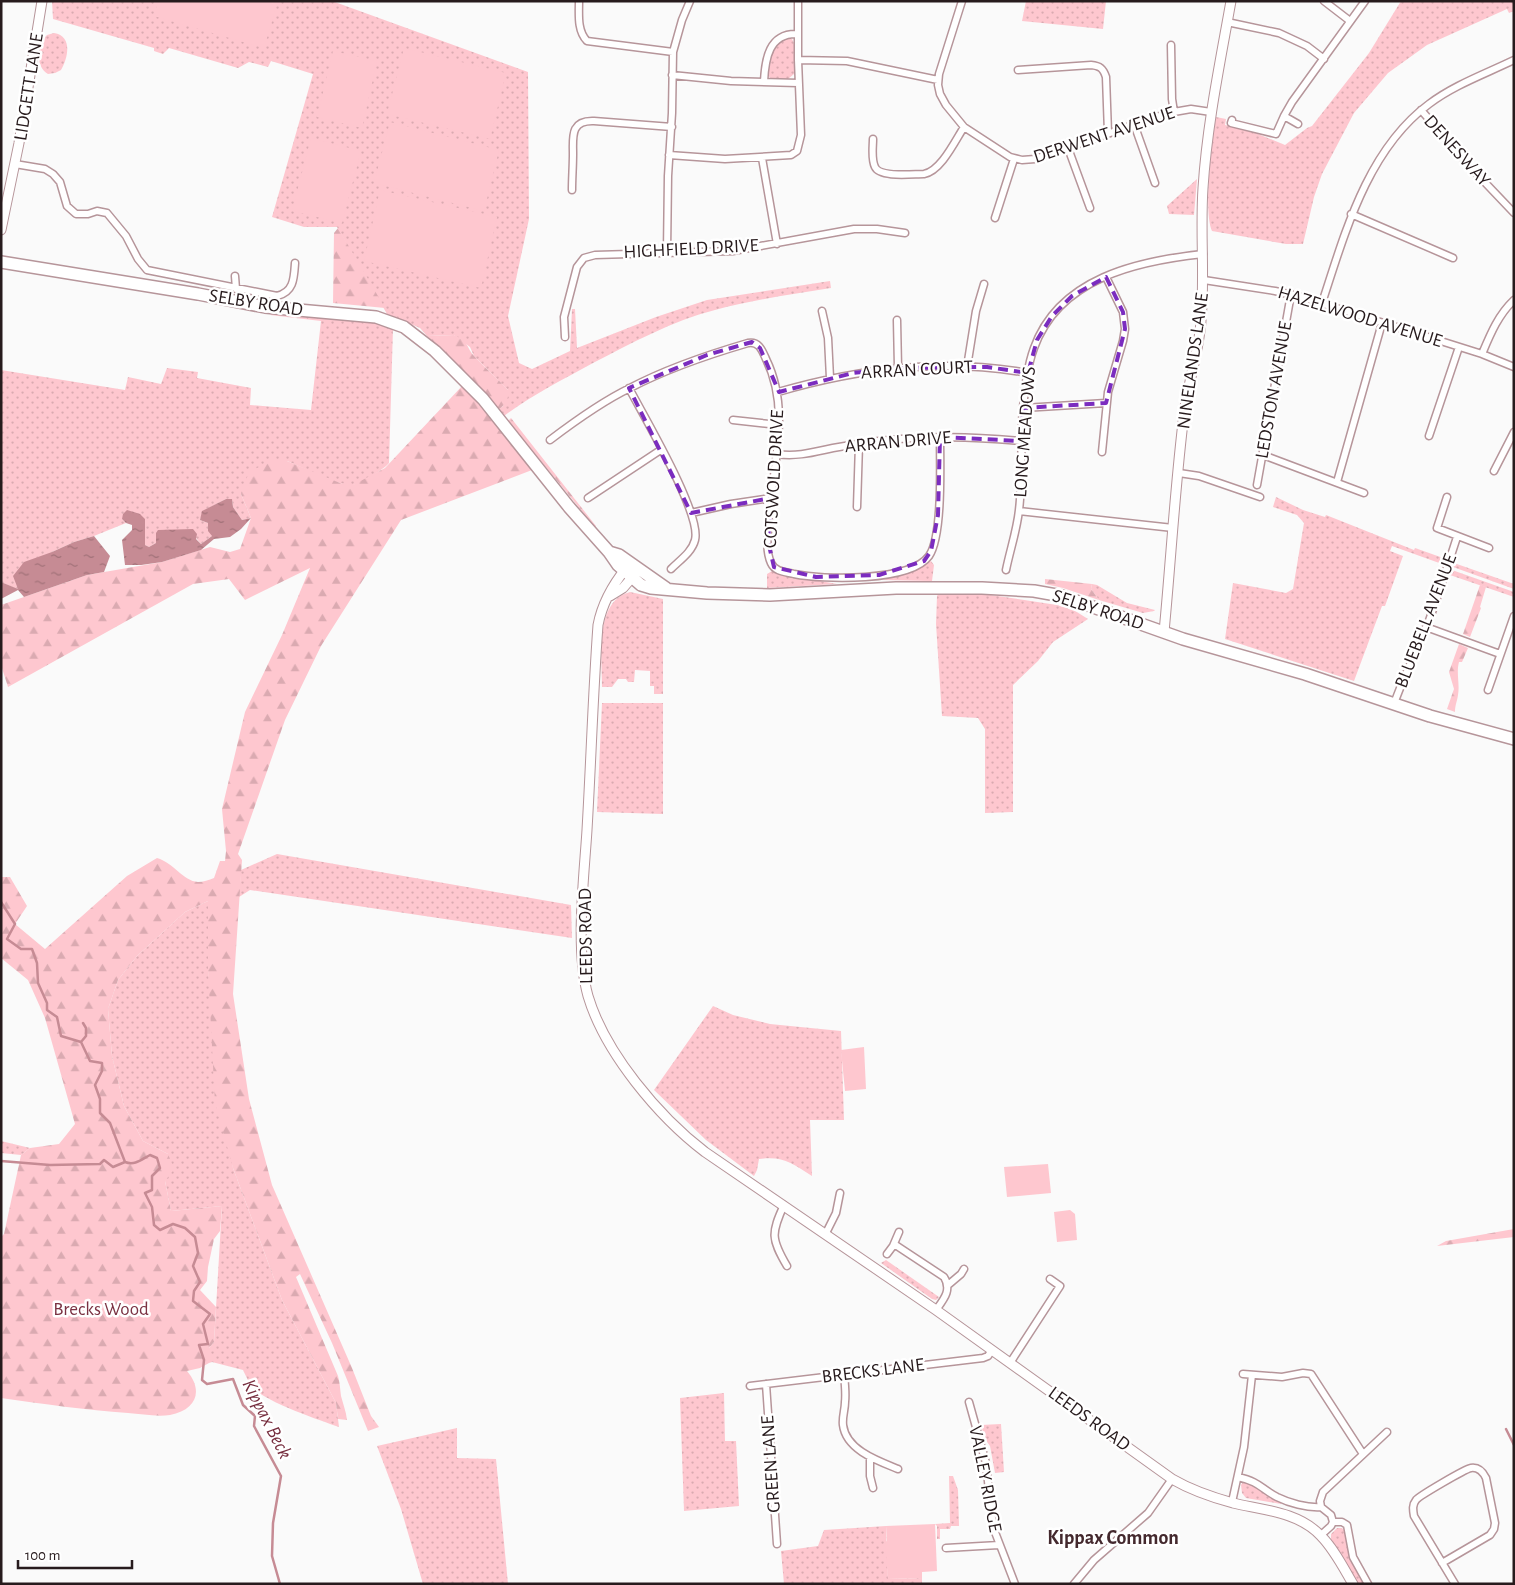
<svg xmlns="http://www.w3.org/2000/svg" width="1515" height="1585" viewBox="0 0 1515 1585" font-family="'Alegreya Sans',sans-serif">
  <defs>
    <pattern id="green-dots" width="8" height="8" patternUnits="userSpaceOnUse" patternTransform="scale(1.25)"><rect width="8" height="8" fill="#fec7cf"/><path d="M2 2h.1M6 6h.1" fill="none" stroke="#daaab1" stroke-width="1.8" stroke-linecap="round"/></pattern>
    <pattern id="forest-firs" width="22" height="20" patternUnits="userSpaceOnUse" patternTransform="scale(1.25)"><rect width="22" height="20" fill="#fec7cf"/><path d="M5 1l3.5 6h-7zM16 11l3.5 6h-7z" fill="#daaab1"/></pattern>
    <pattern id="water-ripples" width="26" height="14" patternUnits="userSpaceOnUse" patternTransform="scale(1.25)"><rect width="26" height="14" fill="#c68b94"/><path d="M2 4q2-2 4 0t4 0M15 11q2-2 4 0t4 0" fill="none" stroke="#a17178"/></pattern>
  </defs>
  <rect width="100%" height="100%" fill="#fafafa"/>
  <path fill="url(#green-dots)" d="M52,1H332L528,72L529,219L508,316L519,363L532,369L570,351L572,309H575L577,348L656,317L707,300L830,281L831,288C792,294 753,300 715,310C672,321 632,343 593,363C562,380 532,395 504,416L499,409L503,406L508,390L474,356L470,347L454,335L427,336L420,328L387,314L337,227H304L272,217L313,74L271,61L268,67L249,62L238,68L169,48L163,54L154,51V48L53,19Z
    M1026,1H1106L1103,29L1022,21Z
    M1401,1H1514V11L1509,13L1507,9L1427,45L1388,73L1354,113L1322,174L1314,197L1303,244H1286L1212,231C1203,211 1212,141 1216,117L1226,119L1225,125L1246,129L1285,145L1307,128L1312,126L1369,53Z
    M54,33C73,36 68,58 61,70L55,73L48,74C35,67 37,44 47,35Z
    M788,38L792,39L794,43V74L788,79H771L767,74C769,61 773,41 788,38Z
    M1197,179L1194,215L1169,214L1167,206Z
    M273,313L369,320L393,328L389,463C384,469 361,484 353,485C340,487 300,466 287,461L241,494L251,518L242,520L233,507L232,500L226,499L203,511L200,520L208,523L212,536L201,544L196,538L156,533V543L149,547L145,545V519H122L126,523L94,536L74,542L52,552L19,590L1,582V370L125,390L128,377L161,384L167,368L198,372L197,378L251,388L250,405L311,410L321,321L270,315Z
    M1276,497L1303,510L1325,517L1326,515L1414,550L1415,548L1446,559L1442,564L1392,546L1390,551L1403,556L1385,606H1382L1354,681L1225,639L1233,583L1286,593L1293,589L1304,523L1297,515L1273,507Z
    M931,561L934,565L932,581L883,580C900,575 917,572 931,561Z
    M1454,563L1514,584V589L1453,567Z
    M1452,570L1514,592V597L1450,575Z
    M772,571L787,575L837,584L767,588V574Z
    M1092,584L1097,585L1127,603L1155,610L1154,611L1143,613L1099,600L1091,589Z
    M630,592L663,599V694H654V686H650V671L635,670L634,682H628L626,679H618L612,687H602C602,658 594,601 630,592Z
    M939,593L984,594L1057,605L1072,609L1088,619L1053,642L1038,661L1013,685V812L985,813V729L978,718L942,716L936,624L937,596Z
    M602,703H663V814L597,812Z
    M277,854L571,905L572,938L250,890L239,897L241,870Z
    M208,901V970L233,1168L282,1300L336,1403L339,1427C321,1421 264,1401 253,1388C249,1383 246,1376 243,1370L212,1362L209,1363V1348L214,1342L222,1206L171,1211L165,1181L168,1154L143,1141L124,1106L112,1056L108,1009L118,980L137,956L185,912Z
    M713,1006L733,1015L770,1024L841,1031L844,1120H810L812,1176C791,1163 784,1156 759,1159L757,1170L754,1176L706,1140L654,1090Z
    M1,1141L30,1148L21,1155L1,1153Z
    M886,1260L939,1297L936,1300L932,1299L881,1263Z
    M724,1393L725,1441H736L739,1506L684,1511L680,1398Z
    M1001,1424L1004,1472L995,1473L990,1446L985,1439L981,1425Z
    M457,1428V1458L496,1459L508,1584H423L401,1509L377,1446Z
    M949,1476H953L958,1490L959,1526H951L950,1529H940V1539H937V1526L935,1524L950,1523Z
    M1243,1482L1251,1483L1281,1502V1504L1246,1498L1242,1493L1241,1485Z
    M886,1526L888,1579L922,1578V1584H784L781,1551L818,1546L824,1530Z
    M1337,1528H1342L1345,1531L1349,1555L1365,1584H1358L1331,1540V1534Z"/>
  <path fill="url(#forest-firs)" d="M338,228L385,308L333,303L334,233Z
    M454,335C470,342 465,346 475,357C485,368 498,379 508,390C509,399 506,404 499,409L463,370L427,336Z
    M463,385L532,470L401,520L321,646L285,720L238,854L242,860L233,994L249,1099L272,1185L352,1368L371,1416L379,1427L368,1431L332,1343L300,1274L296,1277L338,1376C340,1383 340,1389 341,1396C343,1404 346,1411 347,1420L338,1419L336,1403L282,1300L233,1168L215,1103L208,970V901L185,912L137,956L118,980L108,1009L112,1056L124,1106L143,1141L168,1154L174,1169L165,1181L171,1211L222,1206L220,1231L214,1239L208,1267L207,1281L200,1290L216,1307L214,1342L209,1348V1363L200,1368L187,1371C204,1391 196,1410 170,1415C157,1417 141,1414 128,1413C86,1410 43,1404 1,1398V1237L4,1234L21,1155L30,1148L59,1144L75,1124L45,1018L28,980L1,958V877H10L27,906L15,924L45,949L127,876L157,858C174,863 183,881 198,882C203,882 209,880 214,878L220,861H225L226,851L222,809L245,712L282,635L310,568L245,600L229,579L193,584L8,687L1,665V605L87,575L162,562L210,547L230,552L240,549L251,518L241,494L249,472L271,461H287L340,483L353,485L385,468Z
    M511,418L596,526L595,527L508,421Z
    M1045,579L1092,584L1091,589L1099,600L1063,588L1045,584Z
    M1480,585L1486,587L1480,607L1481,608L1470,637L1463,634Z
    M1459,644L1468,648L1462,662H1459C1456,673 1460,684 1458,695C1457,702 1455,705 1455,712L1447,709L1454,689L1449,672Z
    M1514,1229V1237L1437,1246L1446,1241Z"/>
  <path fill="#fec7cf" d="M158,1H278L264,48L154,16Z
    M404,48L506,73L490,139L387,114Z
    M333,51L377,61L362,128L317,117Z
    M390,122L499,150L484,211L374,183Z
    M311,138L361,151L342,223L292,211Z
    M380,190L497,217L481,288L364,261Z
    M864,1047L866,1089L845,1091L841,1050Z
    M1048,1164L1051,1193L1007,1197L1004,1167Z
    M1070,1210L1075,1214L1077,1240L1057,1242L1054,1212Z
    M935,1524L937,1571L922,1572V1578L888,1579L885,1542L887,1541L886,1526Z"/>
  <path fill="url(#water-ripples)" d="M226,499H232L233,507L242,520L251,518L241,529L230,537L214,539L201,550L162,562L141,565H125L122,540L132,530V525L126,523L122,519L123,514L127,510L140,514L145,519V545L149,547L156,543V533L158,530L193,529L197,534L196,539L201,544L212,536L208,531V523L200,520L202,511Z
    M94,536L110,556L104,572L87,575L24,597L18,590L1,599V582L18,589L13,576L24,562L52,552L74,542Z"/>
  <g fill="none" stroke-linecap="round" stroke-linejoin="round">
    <path stroke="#c68b94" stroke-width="2.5" d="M1,902L15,924L7,939L21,949H32L37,963L38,983L47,1003V1010L57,1017L61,1036L81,1042L90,1061L102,1063V1071L95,1085L100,1099V1113L110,1123L125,1162C135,1166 142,1159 150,1155L157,1158L160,1168L152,1176V1190L145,1193L152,1207L154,1225L160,1230L173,1224L185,1228L195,1237L198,1253L193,1266L200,1282L194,1291L193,1301L210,1314L203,1324L208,1344L199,1345L204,1360L202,1380L207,1384L233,1379L243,1405L255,1416L254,1426L281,1476L273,1523L272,1556L280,1584
      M81,1042L86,1036V1028L83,1023
      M1,1161L50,1165L100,1164L104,1160L113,1167L125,1162
      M1506,1429L1514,1445"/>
    <defs>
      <path id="street" d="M579,1C579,14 577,31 587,41L673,52
        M962,1L939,74L938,85L940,94L946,105L964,127L1010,157L1022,160L1035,159L1168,113L1191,109L1211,112
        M1324,1L1350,21
        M1227,22L1279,33L1307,46L1324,59
        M1171,45L1172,99L1174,112
        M798,60L847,61L938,80
        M1018,70L1091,65C1100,66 1103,68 1106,77L1108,133
        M672,75L731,81L798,83
        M764,82C765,59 769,33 797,34
        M1421,110L1475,172L1514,213
        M1284,116L1292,102L1365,1
        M1232,120L1231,123L1276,134L1284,116L1298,124
        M1134,124L1155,183
        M873,139C873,147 871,159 875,167C880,178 912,174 924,174C941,171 955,141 964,127
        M1068,148L1090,208
        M669,155L725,159L791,155L797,151L801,135L798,60V1
        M762,158L777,244
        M15,164L45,169L53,174L60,182L67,206L76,214H88L97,211L107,213L126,236L138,259L147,270L277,296C294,292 294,278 295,263
        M572,190C572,178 573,166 573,154C573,137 570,120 594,121L672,127
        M1351,214L1453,258
        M995,218L1014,159
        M667,252L668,176L672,113L673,52L682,20L690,1
        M235,276L236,289
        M1204,280L1275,291L1301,297L1482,354L1514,367
        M1322,303C1345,233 1367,150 1429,104C1454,85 1485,74 1514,60
        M822,311L828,338L830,378
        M897,320L898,368
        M565,337L564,317L577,267L584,258L595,255L733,251L854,229H877L905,233
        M1482,354C1490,335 1498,315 1514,300
        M967,367L976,311L984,284
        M629,388C643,415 702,514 695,540C692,552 680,560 671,569
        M778,392C861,368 943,358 1028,373
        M1023,408L1106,403
        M733,420L779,425
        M1429,436L1459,347
        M550,440C575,421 601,402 630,388C668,368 707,355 748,343C759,341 762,350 766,359C791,410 773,464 769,518C768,532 765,550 771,563C775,572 786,572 794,574C823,580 910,582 929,556C943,536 940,462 940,437
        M1102,452L1108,392L1123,341L1125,329L1123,312L1106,277
        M777,454C797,457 814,452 833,448C849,445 864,443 879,441C927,435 973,437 1021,441
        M1263,455L1364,493
        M1494,471L1514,432
        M1179,473L1199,476L1260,497
        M1337,482L1382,323
        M1257,485L1291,294
        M1447,497L1437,528L1489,548
        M588,498L662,449
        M857,507L859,444
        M1019,511L1173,528
        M691,513L731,504L771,498
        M1006,570C1010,550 1017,530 1019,510C1023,477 1020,442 1023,408C1025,389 1027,367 1034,348C1059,278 1137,261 1203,254
        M1426,627L1500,654
        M1488,690L1514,616
        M1394,704C1403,678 1415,655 1426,629C1437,599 1447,568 1457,537
        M784,1205C771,1233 771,1239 787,1266
        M826,1233L836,1213L840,1193
        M894,1244L944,1277C952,1290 944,1299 936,1310
        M887,1254L893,1246L899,1232
        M948,1285L961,1274L964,1269
        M1010,1363L1060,1286L1050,1279
        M1243,1374L1282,1377L1303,1373L1311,1374L1363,1454
        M844,1375C845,1384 846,1393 845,1402C845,1410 842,1417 843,1425C846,1450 878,1461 898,1469
        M766,1384L777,1544
        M750,1386L983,1358L988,1356L992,1350
        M969,1402L986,1463L993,1527L1015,1584
        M870,1457V1476L873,1488
        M1238,1477C1260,1482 1260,1488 1277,1497C1289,1503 1307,1508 1321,1507
        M1232,1502L1244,1447L1252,1375
        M1333,1522H1342L1347,1525L1353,1557L1368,1584
        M1321,1535L1331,1526L1333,1522L1331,1515L1321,1507L1320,1501L1323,1492L1387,1432
        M946,1548L999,1545
        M1442,1563L1490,1535L1494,1529L1495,1523L1486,1478C1483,1472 1478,1467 1471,1468C1465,1469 1419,1496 1416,1500C1412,1505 1413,1510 1414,1516L1455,1584
        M1074,1584L1094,1560L1148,1513L1172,1479"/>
      <path id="secondary" d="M1,230L19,143L42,1
        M627,567C614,583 602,604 598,625C593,693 591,762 587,830C584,878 575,950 588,996C605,1053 659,1117 705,1152L936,1310L1172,1479C1191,1490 1211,1497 1233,1503C1263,1510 1299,1512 1321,1536C1334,1549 1343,1567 1353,1584
        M610,596L623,588L636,573
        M1164,632C1171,559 1175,486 1184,414C1188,382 1199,352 1201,321C1205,276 1200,232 1203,188C1207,125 1220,63 1231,1"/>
      <path id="highway" d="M1,262L198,294L265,307L376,317L404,327L435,351L483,399L569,507L609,552L618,565L641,585L651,588L707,593L770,595L896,588H982L1034,591L1062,596L1183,639L1305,674L1430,716L1514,739
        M609,552L619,555L666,588"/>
    </defs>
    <use href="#street" stroke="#b6959a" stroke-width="9"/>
    <use href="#secondary" stroke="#b6959a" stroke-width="11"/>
    <use href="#highway" stroke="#b6959a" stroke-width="14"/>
    <use href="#street" stroke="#fff" stroke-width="6"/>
    <use href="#secondary" stroke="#fff" stroke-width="9"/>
    <use href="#highway" stroke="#fff" stroke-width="11"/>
  </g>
  <path fill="none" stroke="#7b2cbf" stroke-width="4" stroke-dasharray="10 6" stroke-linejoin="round" d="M1106,277L1123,312L1125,329L1106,403L1023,408L1021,441L940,437L938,515L931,551L924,561L879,575L816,577L774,567L768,541L771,498L691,513L629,388L707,355L752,342L760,348L779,392L853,373L898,368L987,367L1028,373L1037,340L1052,316L1072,296Z"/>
  <g text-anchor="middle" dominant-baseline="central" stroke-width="5" stroke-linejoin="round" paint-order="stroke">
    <g font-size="19" fill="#271b1d" stroke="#fff">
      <text transform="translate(29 87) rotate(-81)">LIDGETT LANE</text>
      <text transform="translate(1104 135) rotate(-18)">DERWENT AVENUE</text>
      <text transform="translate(1457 151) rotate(48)">DENESWAY</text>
      <text transform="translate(691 249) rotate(-3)">HIGHFIELD DRIVE</text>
      <text transform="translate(256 303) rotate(9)">SELBY ROAD</text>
      <text transform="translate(1360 317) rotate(17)">HAZELWOOD AVENUE</text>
      <text transform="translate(1193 361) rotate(-82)">NINELANDS LANE</text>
      <text transform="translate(917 370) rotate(-3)">ARRAN COURT</text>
      <text transform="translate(1274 390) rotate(-80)">LEDSTON AVENUE</text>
      <text transform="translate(1025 432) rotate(-86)">LONG MEADOWS</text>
      <text transform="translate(898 442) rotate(-5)">ARRAN DRIVE</text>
      <text transform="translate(774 479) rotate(-87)">COTSWOLD DRIVE</text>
      <text transform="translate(1098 610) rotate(18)">SELBY ROAD</text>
      <text transform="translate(1426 621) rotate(-69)">BLUEBELL AVENUE</text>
      <text transform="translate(586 936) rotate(-91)">LEEDS ROAD</text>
      <text transform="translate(873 1371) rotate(-7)">BRECKS LANE</text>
      <text transform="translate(1089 1419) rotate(36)">LEEDS ROAD</text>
      <text transform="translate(771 1464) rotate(-94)">GREEN LANE</text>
      <text transform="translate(985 1479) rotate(79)">VALLEY RIDGE</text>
    </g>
    <g font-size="19" fill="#7b3243" stroke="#fff">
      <text x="101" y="1309">Brecks Wood</text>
    </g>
    <g font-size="20" font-style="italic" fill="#762d3e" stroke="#fff">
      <text transform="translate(267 1419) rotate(63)">Kippax Beck</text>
    </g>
    <g font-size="20" font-weight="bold" fill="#44292e" stroke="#fff">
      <text x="1113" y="1538">Kippax Common</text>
    </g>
  </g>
  <rect width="1515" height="1585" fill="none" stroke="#271b1d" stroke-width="5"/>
  <path d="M18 1560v8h114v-8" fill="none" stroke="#271b1d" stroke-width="2.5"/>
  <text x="25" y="1560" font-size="15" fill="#271b1d" stroke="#ffffff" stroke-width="4" paint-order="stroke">100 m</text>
</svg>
